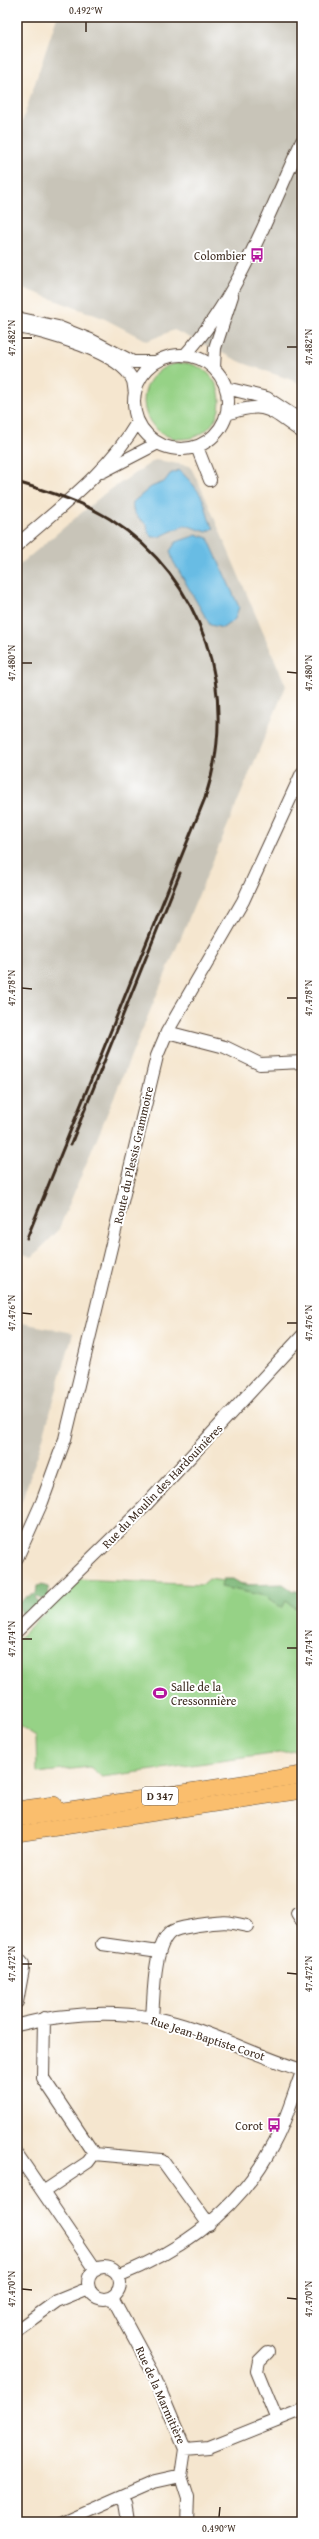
<svg xmlns="http://www.w3.org/2000/svg" width="319" height="2539" viewBox="0 0 319 2539" font-family="'Gentium Book Plus',serif">
  <rect width="100%" height="100%" fill="#fff"/>
  <filter id="ink" filterUnits="userSpaceOnUse"><feTurbulence type="fractalNoise" baseFrequency=".025" numOctaves="2"/><feDisplacementMap in="SourceGraphic" scale="8" xChannelSelector="R" yChannelSelector="G"/><feConvolveMatrix kernelMatrix="1 2 1 2 8 2 1 2 1" color-interpolation-filters="sRGB"/></filter>
  <filter id="wash" filterUnits="userSpaceOnUse"><feTurbulence type="fractalNoise" baseFrequency=".012" numOctaves="4" result="noise"/><feDisplacementMap in="SourceGraphic" scale="16" xChannelSelector="R" yChannelSelector="G"/><feGaussianBlur stdDeviation="0.9" result="paint"/><feColorMatrix in="noise" values="0 0 0 0 0 0 0 0 0 0 0 0 0 0 0 0 0 1.4 0 .05"/><feComposite in="paint" operator="in"/></filter>
  <g filter="url(#wash)">
    <rect width="100%" height="100%" fill="#f5e6cf"/>
    <path fill="#c8c4b8" d="M57,17H302V386L297,382L243,363L174,330L147,341L103,318L17,286V137Z
      M155,460L190,466L203,492L286,686L58,1231L32,1257L17,1252V567L104,494Z
      M17,1322L73,1333L40,1448L17,1515Z"/>
    <path fill="#96d286" stroke="#687e52" d="M144 401a38 38 0 1 1 76 0a38 38 0 1 1-76 0Z
      M79,1579L202,1585L209,1579L302,1592V1750L102,1777L90,1767L37,1773L36,1737L17,1725V1640Z"/>
    <path fill="#78b473" stroke="#5a6f48" d="M223,1579H233L243,1585L283,1584L293,1591L302,1592V1603L295,1608L286,1601L282,1608L265,1596L221,1587Z
      M41,1585L48,1587L49,1596L42,1600L37,1597L35,1599L39,1602L37,1606L23,1615L17,1604V1599L19,1603L26,1597L36,1594L37,1586Z"/>
    <path fill="#68bce4" stroke="#527381" d="M179,470C188,478 200,491 204,502C208,512 207,519 214,528L207,532L185,525L159,537H152L148,532L147,525C139,518 131,514 133,502L151,487L164,482L170,474Z
      M197,535L208,538L239,607L235,619L223,628L210,625L173,561L170,551L176,542Z"/>
  </g>
  <g filter="url(#ink)">
    <g fill="none" stroke-linecap="round" stroke-linejoin="round">
      <defs>
        <path id="minor" d="M17,318L58,327L91,340L133,362H156
          M17,327C44,331 122,353 133,381C134,384 134,389 135,393
          M134 402a47 47 0 1 1 94 0a47 47 0 1 1-94 0Z
          M185,355C240,295 268,214 302,141
          M214,368L215,348L232,296
          M226,388L267,398L302,421
          M227,414C267,400 269,410 302,432
          M197,447L210,480
          M102,472L158,443
          M17,545C60,507 109,471 138,421
          M167,1032L225,1047L260,1064L302,1062
          M17,1558L42,1502L65,1439L157,1056L167,1032L243,901L302,773
          M17,1631L143,1508L302,1336
          M297,1913L302,1921
          M102,1944L159,1952
          M17,1957L23,1964V1969L17,2002
          M44,2018L43,2078L94,2154L162,2160L209,2225
          M152,2018C154,1996 153,1946 171,1932C179,1927 190,1927 198,1925C221,1922 223,1920 247,1926
          M17,2025C62,2014 107,2010 153,2018C204,2027 252,2055 302,2070
          M17,2154L96,2270
          M43,2192L88,2162L94,2154
          M88 2283a16 16 0 1 1 32 0a16 16 0 1 1-32 0Z
          M118,2276C185,2249 241,2208 274,2143C286,2121 293,2096 302,2072
          M112,2297L152,2371L185,2449L181,2476L188,2498L187,2522
          M17,2330L57,2301L89,2288
          M268,2352L259,2361L257,2371L277,2420
          M185,2449L209,2447L302,2410
          M121,2498L125,2504L128,2522
          M63,2522L154,2482L181,2476"/>
        <path id="major" d="M17,1809L54,1804
          M17,1834L302,1791"/>
        <path id="highway" d="M17,1818L302,1775"/>
      </defs>
      <use href="#minor" stroke="#574639" stroke-width="14"/>
      <use href="#major" stroke="#574639" stroke-width="16"/>
      <use href="#highway" stroke="#574639" stroke-width="18"/>
      <use href="#minor" stroke="#fff" stroke-width="12"/>
      <use href="#major" stroke="#fabe6d" stroke-width="15"/>
      <use href="#highway" stroke="#fabe6d" stroke-width="17"/>
      <path stroke="#3b2a1e" stroke-width="3" d="M17,482C49,492 81,501 110,519C204,579 240,694 205,798L27,1238
        M71,1144L180,873"/>
    </g>
  </g>
  <path fill="none" stroke="#3b2a1e" stroke-width="1.5" d="M86,32V22M22,338H32M287,347H297M22,663H32M287,672L297,673M22,988L32,989M287,998H297M22,1313L32,1314M287,1323H297M22,1639H32M287,1648H297M22,1964H32M287,1973L297,1974M22,2289L32,2290M287,2298L297,2299M219,2517L220,2507"/>
  <defs>
    <symbol id="bus-bare" viewBox="-9 -9 18 18"><path d="M-5-6H5V4H4V6H2V4H-2V6H-4V4H-5ZM-3.5-4V0h7V-4ZM-3.5 1.2v1.5H-2V1.2ZM2 1.2v1.5H3.5V1.2Z" fill="#b5179e" stroke="#fff" stroke-width="2.5" paint-order="stroke"/></symbol>
    <symbol id="stadium-bare" viewBox="-9 -9 18 18"><path d="M0-5a6.5 5 0 1 0 0 10a6.5 5 0 1 0 0-10ZM-3.5-1.8h7v3.6h-7Z" fill="#b5179e" stroke="#fff" stroke-width="2.5" paint-order="stroke"/></symbol>
  </defs>
  <g fill-rule="evenodd">
    <use href="#bus-bare" x="247" y="245" width="20" height="20"/>
    <use href="#stadium-bare" x="150" y="1683" width="20" height="20"/>
    <use href="#bus-bare" x="264" y="2115" width="20" height="20"/>
  </g>
  <g text-anchor="middle" dominant-baseline="central" stroke-width="4" stroke-linejoin="round" paint-order="stroke">
    <rect fill="#fff" stroke="#766a62" stroke-width="1" x="142" y="1787" width="36" height="18" rx="3"/>
    <g font-size="11" font-weight="bold" fill="#3b2a1e">
      <text x="160" y="1796">D 347</text>
    </g>
    <g font-size="12" fill="#3b2a1e" stroke="#fff" text-anchor="end">
      <text x="246" y="255">Colombier</text>
      <text x="171" y="1686" text-anchor="start">Salle de la<tspan x="171" dy="14">Cressonnière</tspan></text>
      <text x="263" y="2125">Corot</text>
    </g>
    <g font-size="12" fill="#3b2a1e" stroke="#fff">
      <text transform="translate(133 1155) rotate(-77)">Route du Plessis Grammoire</text>
      <text transform="translate(162 1486) rotate(-46)">Rue du Moulin des Hardouinières</text>
      <text transform="translate(208 2038) rotate(18)">Rue Jean-Baptiste Corot</text>
      <text transform="translate(161 2395) rotate(66)">Rue de la Marmitière</text>
    </g>
  </g>
  <rect width="319" height="2539" fill="none" stroke="#fff" stroke-width="44"/>
  <rect x="22" y="22" width="275" height="2495" fill="none" stroke="#3b2a1e" stroke-width="1.5"/>
  <g font-size="10" text-anchor="middle" fill="#3b2a1e">
    <text x="86" y="14">0.492°W</text>
    <text transform="translate(11 338) rotate(-90)" y="4">47.482°N</text>
    <text transform="translate(308 347) rotate(-90)" y="4">47.482°N</text>
    <text transform="translate(11 663) rotate(-90)" y="4">47.480°N</text>
    <text transform="translate(308 673) rotate(-90)" y="4">47.480°N</text>
    <text transform="translate(11 988) rotate(-90)" y="4">47.478°N</text>
    <text transform="translate(308 998) rotate(-90)" y="4">47.478°N</text>
    <text transform="translate(11 1313) rotate(-90)" y="4">47.476°N</text>
    <text transform="translate(308 1323) rotate(-90)" y="4">47.476°N</text>
    <text transform="translate(11 1639) rotate(-90)" y="4">47.474°N</text>
    <text transform="translate(308 1648) rotate(-90)" y="4">47.474°N</text>
    <text transform="translate(11 1964) rotate(-90)" y="4">47.472°N</text>
    <text transform="translate(308 1974) rotate(-90)" y="4">47.472°N</text>
    <text transform="translate(11 2289) rotate(-90)" y="4">47.470°N</text>
    <text transform="translate(308 2299) rotate(-90)" y="4">47.470°N</text>
    <text x="219" y="2532">0.490°W</text>
  </g>
</svg>
